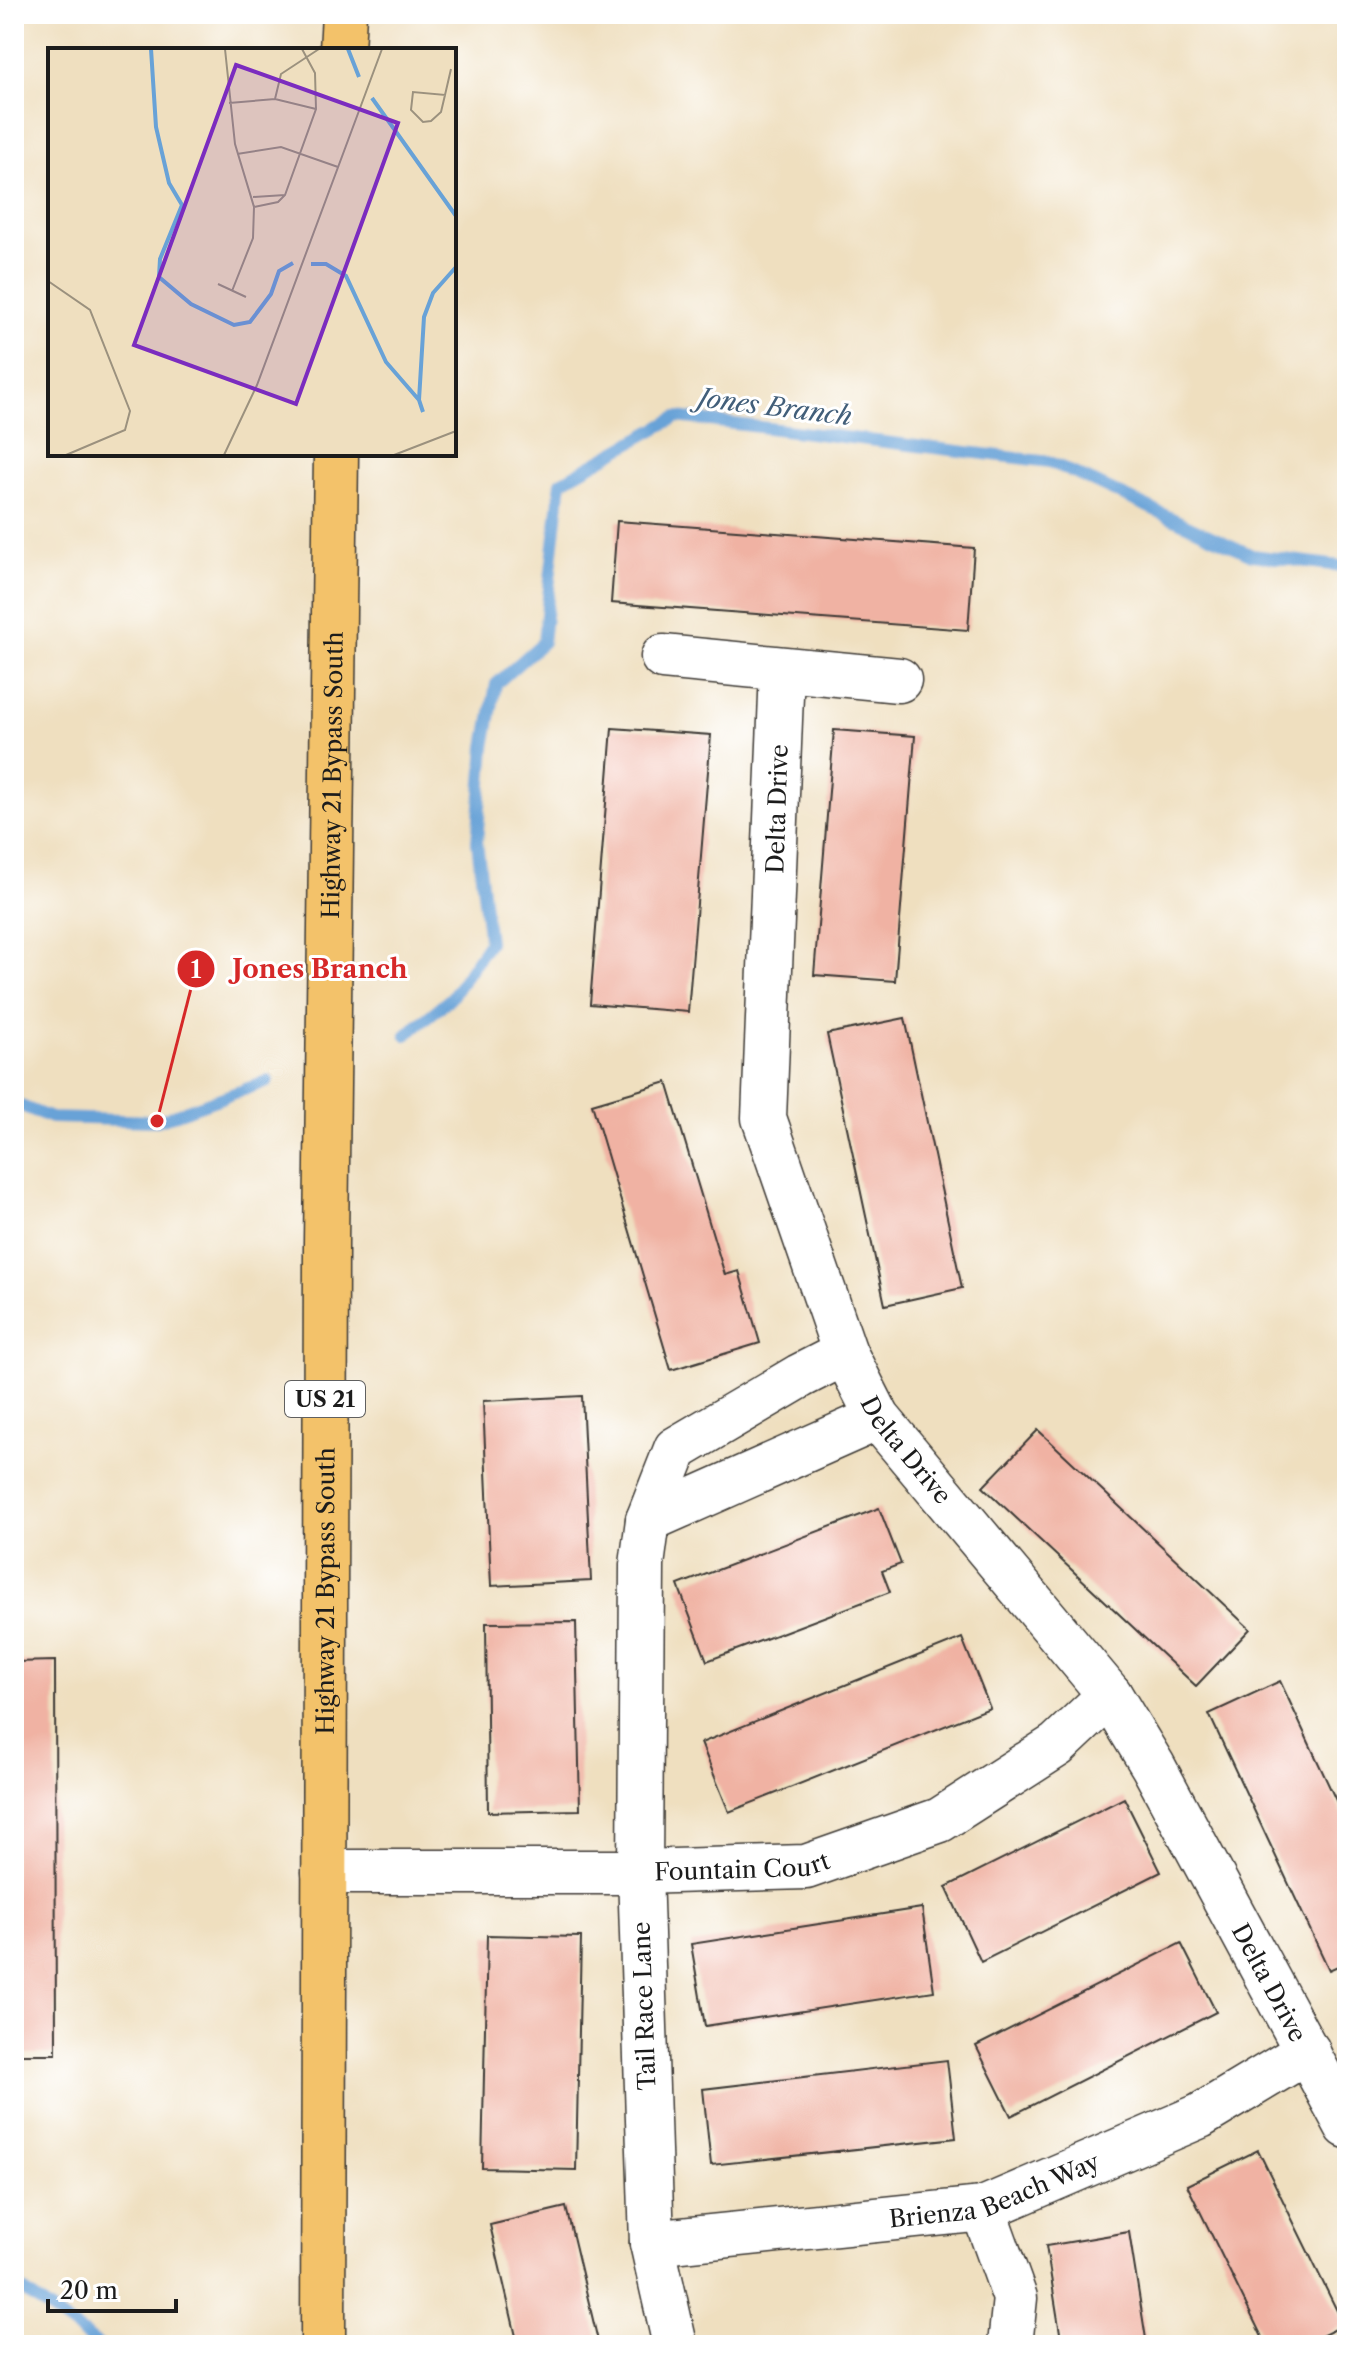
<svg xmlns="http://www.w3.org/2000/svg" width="1361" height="2359" viewBox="0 0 1361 2359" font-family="'Libre Caslon Text',serif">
  <rect width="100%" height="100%" fill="#fff"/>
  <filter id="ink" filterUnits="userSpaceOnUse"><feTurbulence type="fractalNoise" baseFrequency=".0125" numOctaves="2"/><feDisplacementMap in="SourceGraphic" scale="16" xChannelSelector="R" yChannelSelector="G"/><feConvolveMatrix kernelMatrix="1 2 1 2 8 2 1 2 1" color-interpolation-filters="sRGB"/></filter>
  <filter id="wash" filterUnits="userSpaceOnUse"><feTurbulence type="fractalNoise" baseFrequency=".006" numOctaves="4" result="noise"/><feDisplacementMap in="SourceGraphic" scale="32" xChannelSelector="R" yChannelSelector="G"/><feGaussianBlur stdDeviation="1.8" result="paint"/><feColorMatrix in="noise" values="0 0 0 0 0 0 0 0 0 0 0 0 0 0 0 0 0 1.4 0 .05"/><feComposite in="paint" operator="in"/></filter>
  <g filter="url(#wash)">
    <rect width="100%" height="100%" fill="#efdfbf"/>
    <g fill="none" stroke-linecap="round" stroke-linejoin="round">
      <path stroke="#68a2d7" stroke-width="12" d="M406,1035L451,998L489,942L477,842L485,747L496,684L543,642L561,482L677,417L1050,462L1252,555L1347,567
        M14,1103L51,1118L157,1121L268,1081
        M14,2284L99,2345"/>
    </g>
    <g id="blocks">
      <path fill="#f0b2a3" d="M617,521L974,548L968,630L611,603Z
        M612,728L711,735L688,1012L590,1004Z
        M834,730L915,736L895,981L814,975Z
        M905,1018L962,1288L885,1305L827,1034Z
        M667,1082L725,1275L739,1271L760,1343L671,1370L592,1104Z
        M582,1396L591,1581L491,1586L483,1401Z
        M1038,1430L1250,1629L1196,1686L983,1487Z
        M879,1508L901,1564L882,1571L890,1592L707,1661L678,1585Z
        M576,1622L580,1810L488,1812L486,1623Z
        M962,1638L990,1708L729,1812L701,1743Z
        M55,1661L56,2054H14V1662Z
        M1280,1681L1347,1824V1962L1329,1970L1209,1714Z
        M1124,1798L1161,1872L981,1962L946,1887Z
        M922,1908L934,1991L705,2026L691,1944Z
        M487,1935L581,1937L576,2170L482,2168Z
        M1181,1943L1216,2012L1011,2116L976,2046Z
        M947,2060L956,2138L711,2165L703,2089Z
        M1258,2150L1344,2325L1303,2345H1266L1187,2185Z
        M566,2207L599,2345H518L490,2225Z
        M1129,2232L1147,2345H1062L1046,2246Z"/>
    </g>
  </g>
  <g filter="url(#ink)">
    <use href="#blocks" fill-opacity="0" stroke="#3c3934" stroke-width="2"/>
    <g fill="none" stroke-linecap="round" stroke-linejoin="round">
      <defs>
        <g id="street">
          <path d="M663,657L899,680"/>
          <path id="s1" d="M782,670L764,1118L845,1353L878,1418L1110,1695L1153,1766L1347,2126"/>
          <path d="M648,1520L878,1418"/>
          <path id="s2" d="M324,1872H640L806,1867L940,1820L1057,1745L1110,1695"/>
          <path d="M983,2209L1015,2298L1010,2345"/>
          <path id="s3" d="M652,2243L983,2209L1200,2116L1308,2051"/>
          <path d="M675,2345L652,2243L640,1872L642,1565L648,1520L676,1449L800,1376L845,1353"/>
        </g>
        <g id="primary">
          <path d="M342,50L344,14"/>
          <path id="s4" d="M323,2345L326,1243L336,454"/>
        </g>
      </defs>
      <use href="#street" stroke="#3c3934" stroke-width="47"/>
      <use href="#primary" stroke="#3c3934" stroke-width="47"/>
      <use href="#street" stroke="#fff" stroke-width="44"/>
      <use href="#primary" stroke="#f3c26a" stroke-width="44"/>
    </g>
  </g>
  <g text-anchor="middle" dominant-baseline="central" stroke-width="6" stroke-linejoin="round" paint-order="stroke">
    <rect fill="#fff" stroke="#606060" stroke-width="2" x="285" y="1381" width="80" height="36" rx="6"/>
    <g font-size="22" font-weight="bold" fill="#1c1c1c">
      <text x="325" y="1399">US 21</text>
    </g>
    <g font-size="24" fill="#1c1c1c" stroke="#fff">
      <text stroke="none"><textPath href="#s4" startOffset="1570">Highway 21 Bypass South</textPath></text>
      <text transform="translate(777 809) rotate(-88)">Delta Drive</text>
      <text stroke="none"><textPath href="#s1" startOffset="812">Delta Drive</textPath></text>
      <text stroke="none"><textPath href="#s4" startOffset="754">Highway 21 Bypass South</textPath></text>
      <text stroke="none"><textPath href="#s2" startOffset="418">Fountain Court</textPath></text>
      <text stroke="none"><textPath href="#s1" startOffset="1460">Delta Drive</textPath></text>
      <text transform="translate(644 2006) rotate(-92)">Tail Race Lane</text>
      <text stroke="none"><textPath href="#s3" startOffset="348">Brienza Beach Way</textPath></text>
    </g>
    <g font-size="26" font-style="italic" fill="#425f7a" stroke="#fff">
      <text transform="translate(775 407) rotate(7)">Jones Branch</text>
    </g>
  </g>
  <g transform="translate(48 48)">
    <rect width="408" height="408" fill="#efdfbf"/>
    <path fill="none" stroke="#68a2d7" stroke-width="4" d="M103,1L108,79L121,135L134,157L112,211L111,229L143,256L186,277L202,274L223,246L231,223L245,215M300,1L311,29M324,50L408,168M263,216H278L298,228L338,314L371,352M375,364L371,352L376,269L385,245L408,219"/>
    <path fill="none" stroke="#9b917e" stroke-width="2" d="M177,1L187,96L206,159L205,190L184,243M397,47L393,64L383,73L375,74L363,62L365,44L397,47L403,21M227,51L233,26L271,1M181,55L227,51L268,61M189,106L233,99L290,119M205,149L237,147M206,159L230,154L237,147L268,61L267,25L254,1M0,233L42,262L82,363L77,382L18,407M170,236L198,249M176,407L209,337L334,1M346,407L408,383"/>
    <path fill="#7b2cbf" fill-opacity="0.15" stroke="#7b2cbf" stroke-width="4" d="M188,17L350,75L248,356L86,297Z"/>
    <rect width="408" height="408" fill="none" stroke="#1c1c1c" stroke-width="4"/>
  </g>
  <path fill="none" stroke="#d62828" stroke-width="3" d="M157 1121L196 969"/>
  <g fill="#d62828" stroke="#fff" stroke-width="3">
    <circle cx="157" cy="1121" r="8"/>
    <circle cx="196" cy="969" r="20"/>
  </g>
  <g font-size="24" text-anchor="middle" font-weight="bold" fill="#fff">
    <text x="196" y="978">1</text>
  </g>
  <g font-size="26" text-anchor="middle" font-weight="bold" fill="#d62828" stroke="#fff" stroke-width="6" stroke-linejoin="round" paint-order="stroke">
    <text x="320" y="978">Jones Branch</text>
  </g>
  <rect width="1361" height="2359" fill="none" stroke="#fff" stroke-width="48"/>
  <path d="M48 2299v12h128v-12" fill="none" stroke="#1c1c1c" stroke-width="4"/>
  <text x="60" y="2299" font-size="24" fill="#1c1c1c" stroke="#ffffff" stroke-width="6" paint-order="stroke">20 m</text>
</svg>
